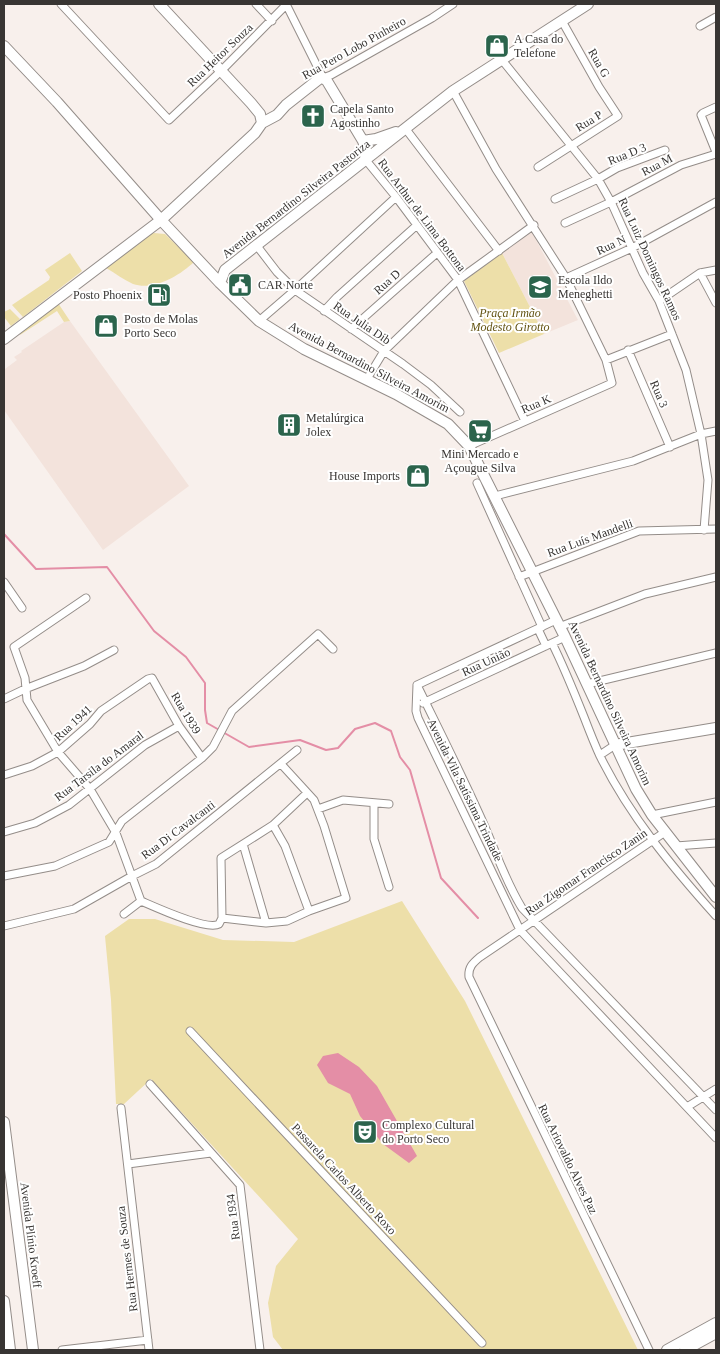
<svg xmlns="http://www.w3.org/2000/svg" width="720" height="1354" viewBox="0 0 720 1354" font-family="Georgia,serif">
  <rect width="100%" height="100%" fill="#f8f0ec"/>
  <path fill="#f3e3dc" d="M532,232L578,320L544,334L502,253Z
    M70,321L189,486L103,550L4,410V367L5,369L17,360L14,357L22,352L21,351L64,322Z"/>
  <path fill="#eddfa9" d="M154,233L165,234L194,262C179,276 154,291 133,284C124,280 115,273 106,268L148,235Z
    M70,253L82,271L23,317L12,305L49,280L50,277L45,270Z
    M502,253L544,334L499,353L464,281Z
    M58,303L70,321L64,322L57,311L20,335L22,329Z
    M10,309L20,319L11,326L4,317V312Z
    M402,901L465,1001L638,1350H283L273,1337L268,1303L276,1266L298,1239L151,1079L124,1104H116L111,1000L105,936L129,919H155L223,940L294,942Z"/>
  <path fill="#e48ea6" d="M338,1053L359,1067L377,1086L417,1156L409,1163L383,1144L360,1116L350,1094L328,1083L317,1065L323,1056Z"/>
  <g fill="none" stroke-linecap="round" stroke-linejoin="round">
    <path stroke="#e48ea6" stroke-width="2" d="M4,534L36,569L107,567L154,631L186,657L205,683V710L207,723L249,747L300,740L326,750L338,748L355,729L375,723L391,731L400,757L410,770L441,878L478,918"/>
    <defs>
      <path id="street" d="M61,4L169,120L222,70L286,5
        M256,4L272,21
        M286,4L323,78L331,75L432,18L453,4
        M700,26L716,17
        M502,60L598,179L611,202L643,273L659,301L686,370L701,434L708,480L704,530
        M453,91L496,169L566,278L606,360L612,383L469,446
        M716,107L703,113L701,115L716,152
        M405,128L499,251
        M365,159L396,197L458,280L525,421
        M538,167L618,116L599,87L562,21
        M555,199L598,179L617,168L665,150
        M565,223L611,202L681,165L716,154
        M257,246L277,272L295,290L403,364L431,385L460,412
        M700,273L716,303
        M566,278L632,248L716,202
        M659,301L700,273L716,270
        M324,311L337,297L417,225
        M259,321L295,290L396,197
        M351,329L437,253
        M628,350L670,447
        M606,360L672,334
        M367,379L384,351L458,280L534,225
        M477,483L542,627
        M495,496L633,461L701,434L716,431
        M519,577L639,531L716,529
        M4,582L22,608
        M86,598L14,647L25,678L27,700L58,752L90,789L116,833L141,901
        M559,627L645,594L716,577
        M538,629L546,646
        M552,643C564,667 574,692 584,717C589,730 594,743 600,756C629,815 672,867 716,916
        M587,684L716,653
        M417,685L416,711L418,718L520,930L716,1138
        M417,685C440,732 464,779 485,827C497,855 506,882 522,908L716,1110
        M417,685L556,620
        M4,699L25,689L84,666L114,650
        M423,703L565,637
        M600,755L615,745
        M4,775L32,766L58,752L90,724L101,711L148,679L152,678L179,726L202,758
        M374,803V839L389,887
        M318,809L343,800L389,804
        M652,815L716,802
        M273,825L285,846L309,911
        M4,832L35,823L69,805L145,745L179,726
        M243,844L266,923
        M676,846L716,843
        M4,876L55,866L109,842L122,821L202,758L213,747L232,711L318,634L333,649
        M141,901C155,907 207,931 219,924L222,918L221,858L273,825L307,793
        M124,914L141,901
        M222,918L266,923L287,921L309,911L346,898L324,826L314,800L281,764
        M4,926L74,909L132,876L156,864L297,750
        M190,1031L482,1343
        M150,1084L240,1185L260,1350
        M687,1107L716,1089
        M121,1108L149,1350
        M128,1164L211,1153
        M62,1350L148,1340
        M649,1350L469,977C468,967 473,963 480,957L665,832"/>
      <path id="secondary" d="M159,4L251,103L260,114L262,123
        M4,46L57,102L161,220L220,283L259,321L304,349L396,394L448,424L469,446L565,637L636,789L652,815L716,897
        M363,141L376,139L396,132
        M220,283L225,270L453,91L588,4
        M4,339L161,220L255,133L262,123L277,115L286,105L319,79L323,78L327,81L363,141L366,150L365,159
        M615,745L716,728
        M4,1122L33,1350
        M4,1301L10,1350
        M667,1350L716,1323
        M685,1350L716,1333"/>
    </defs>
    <use href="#street" stroke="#948d89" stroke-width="9"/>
    <use href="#secondary" stroke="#948d89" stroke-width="12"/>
    <use href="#street" stroke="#fff" stroke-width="7"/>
    <use href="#secondary" stroke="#fff" stroke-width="10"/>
  </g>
  <defs>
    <symbol id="shop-square" viewBox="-11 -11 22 22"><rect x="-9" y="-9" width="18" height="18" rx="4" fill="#2b644c" stroke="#fff"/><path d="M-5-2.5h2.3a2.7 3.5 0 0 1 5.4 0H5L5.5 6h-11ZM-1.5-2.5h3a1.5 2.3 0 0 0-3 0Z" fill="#fff"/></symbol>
    <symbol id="church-square" viewBox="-11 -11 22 22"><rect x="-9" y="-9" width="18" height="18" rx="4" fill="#2b644c" stroke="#fff"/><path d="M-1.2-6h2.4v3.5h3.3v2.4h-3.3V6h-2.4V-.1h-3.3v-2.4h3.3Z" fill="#fff"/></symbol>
    <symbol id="civic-square" viewBox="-11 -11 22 22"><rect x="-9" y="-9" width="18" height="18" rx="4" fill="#2b644c" stroke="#fff"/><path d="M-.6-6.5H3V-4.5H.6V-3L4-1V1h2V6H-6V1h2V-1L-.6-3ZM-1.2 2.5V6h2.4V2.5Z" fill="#fff"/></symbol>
    <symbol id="school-square" viewBox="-11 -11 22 22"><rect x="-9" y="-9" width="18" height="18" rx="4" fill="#2b644c" stroke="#fff"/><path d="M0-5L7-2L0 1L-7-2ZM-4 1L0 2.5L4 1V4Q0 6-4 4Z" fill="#fff"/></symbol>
    <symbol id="fuel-square" viewBox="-11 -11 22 22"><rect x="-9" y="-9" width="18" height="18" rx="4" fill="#2b644c" stroke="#fff"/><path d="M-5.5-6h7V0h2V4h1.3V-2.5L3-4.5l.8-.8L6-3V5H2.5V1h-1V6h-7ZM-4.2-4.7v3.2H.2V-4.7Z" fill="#fff"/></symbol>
    <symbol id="building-square" viewBox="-11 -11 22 22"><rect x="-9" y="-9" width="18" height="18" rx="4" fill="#2b644c" stroke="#fff"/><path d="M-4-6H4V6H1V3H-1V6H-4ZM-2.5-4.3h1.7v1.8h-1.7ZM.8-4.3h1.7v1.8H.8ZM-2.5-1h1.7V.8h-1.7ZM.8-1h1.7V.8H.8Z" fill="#fff"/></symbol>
    <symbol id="supermarket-square" viewBox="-11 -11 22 22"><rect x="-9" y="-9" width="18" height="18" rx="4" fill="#2b644c" stroke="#fff"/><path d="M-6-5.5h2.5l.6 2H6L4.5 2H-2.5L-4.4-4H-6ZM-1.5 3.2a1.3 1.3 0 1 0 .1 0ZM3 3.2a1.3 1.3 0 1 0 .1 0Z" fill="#fff"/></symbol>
    <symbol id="theatre-square" viewBox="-11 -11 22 22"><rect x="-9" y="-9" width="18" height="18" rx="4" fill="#2b644c" stroke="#fff"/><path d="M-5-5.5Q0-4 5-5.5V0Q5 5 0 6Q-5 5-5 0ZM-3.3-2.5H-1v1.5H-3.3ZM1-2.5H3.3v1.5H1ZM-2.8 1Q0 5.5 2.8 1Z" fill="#fff"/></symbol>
  </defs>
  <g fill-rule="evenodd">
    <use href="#shop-square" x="483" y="32" width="28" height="28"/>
    <use href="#church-square" x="299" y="102" width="28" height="28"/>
    <use href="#civic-square" x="226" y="271" width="28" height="28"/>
    <use href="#school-square" x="526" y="273" width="28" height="28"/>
    <use href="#fuel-square" x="145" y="281" width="28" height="28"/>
    <use href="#shop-square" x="92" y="312" width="28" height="28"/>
    <use href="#building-square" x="275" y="411" width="28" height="28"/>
    <use href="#supermarket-square" x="466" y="417" width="28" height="28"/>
    <use href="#shop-square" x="404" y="462" width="28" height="28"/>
    <use href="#theatre-square" x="351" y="1118" width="28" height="28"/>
  </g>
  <g text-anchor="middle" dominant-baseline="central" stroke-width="4" stroke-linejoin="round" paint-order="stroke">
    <g font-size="12" fill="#383533" stroke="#fff" text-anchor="start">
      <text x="514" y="39">A Casa do<tspan x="514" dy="14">Telefone</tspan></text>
      <text x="330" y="109">Capela Santo<tspan x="330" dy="14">Agostinho</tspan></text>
      <text x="558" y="280">Escola Ildo<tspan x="558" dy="14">Meneghetti</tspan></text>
      <text x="258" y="285">CAR Norte</text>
      <text x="142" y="295" text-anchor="end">Posto Phoenix</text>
      <text x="124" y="319">Posto de Molas<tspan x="124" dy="14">Porto Seco</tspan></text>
      <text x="306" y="418">Metalúrgica<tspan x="306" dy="14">Jolex</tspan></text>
      <text x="480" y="454" text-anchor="middle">Mini Mercado e<tspan x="480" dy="14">Açougue Silva</tspan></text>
      <text x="400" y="476" text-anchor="end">House Imports</text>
      <text x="382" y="1125">Complexo Cultural<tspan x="382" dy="14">do Porto Seco</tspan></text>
    </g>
    <g font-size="12" fill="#383533" stroke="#fff">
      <text transform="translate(354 48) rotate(-29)">Rua Pero Lobo Pinheiro</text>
      <text transform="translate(220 55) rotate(-44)">Rua Heitor Souza</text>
      <text transform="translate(599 63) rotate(60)">Rua G</text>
      <text transform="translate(589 121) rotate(-32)">Rua P</text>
      <text transform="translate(627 154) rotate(-22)">Rua D 3</text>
      <text transform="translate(657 165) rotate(-28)">Rua M</text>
      <text transform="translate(296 199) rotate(-38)">Avenida Bernardino Silveira Pastoriza</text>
      <text transform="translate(422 215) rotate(53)">Rua Arthur de Lima Bottona</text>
      <text transform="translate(611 245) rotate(-25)">Rua N</text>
      <text transform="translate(650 259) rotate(65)">Rua Luiz Domingos Ramos</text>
      <text transform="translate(387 282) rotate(-42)">Rua D</text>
      <text transform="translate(362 323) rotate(34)">Rua Julia Dib</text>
      <text transform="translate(369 367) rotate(28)">Avenida Bernardino Silveira Amorim</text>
      <text transform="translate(659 394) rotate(67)">Rua 3</text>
      <text transform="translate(536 404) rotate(-23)">Rua K</text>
      <text transform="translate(590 538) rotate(-20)">Rua Luís Mandelli</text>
      <text transform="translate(486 662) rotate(-25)">Rua União</text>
      <text transform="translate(610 703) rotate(65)">Avenida Bernardino Silveira Amorim</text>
      <text transform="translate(186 713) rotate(59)">Rua 1939</text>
      <text transform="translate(73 723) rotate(-43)">Rua 1941</text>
      <text transform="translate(99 766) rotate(-37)">Rua Tarsila do Amaral</text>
      <text transform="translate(465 790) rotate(64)">Avenida Vila Satíssima Trindade</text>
      <text transform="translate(178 830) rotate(-37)">Rua Di Cavalcanti</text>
      <text transform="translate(586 872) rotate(-34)">Rua Zigomar Francisco Zanin</text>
      <text transform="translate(568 1159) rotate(64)">Rua Ariovaldo Alves Paz</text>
      <text transform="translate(344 1179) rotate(47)">Passarela Carlos Alberto Roxo</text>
      <text transform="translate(233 1217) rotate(-97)">Rua 1934</text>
      <text transform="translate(31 1235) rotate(83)">Avenida Plínio Kroeff</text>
      <text transform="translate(127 1259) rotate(-97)">Rua Hermes de Souza</text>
    </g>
    <g font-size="12" font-style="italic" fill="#645413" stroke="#fff">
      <text x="510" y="313">Praça Irmão<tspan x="510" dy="14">Modesto Girotto</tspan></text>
    </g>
  </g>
  <rect width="720" height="1354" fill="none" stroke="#383533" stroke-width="10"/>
</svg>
